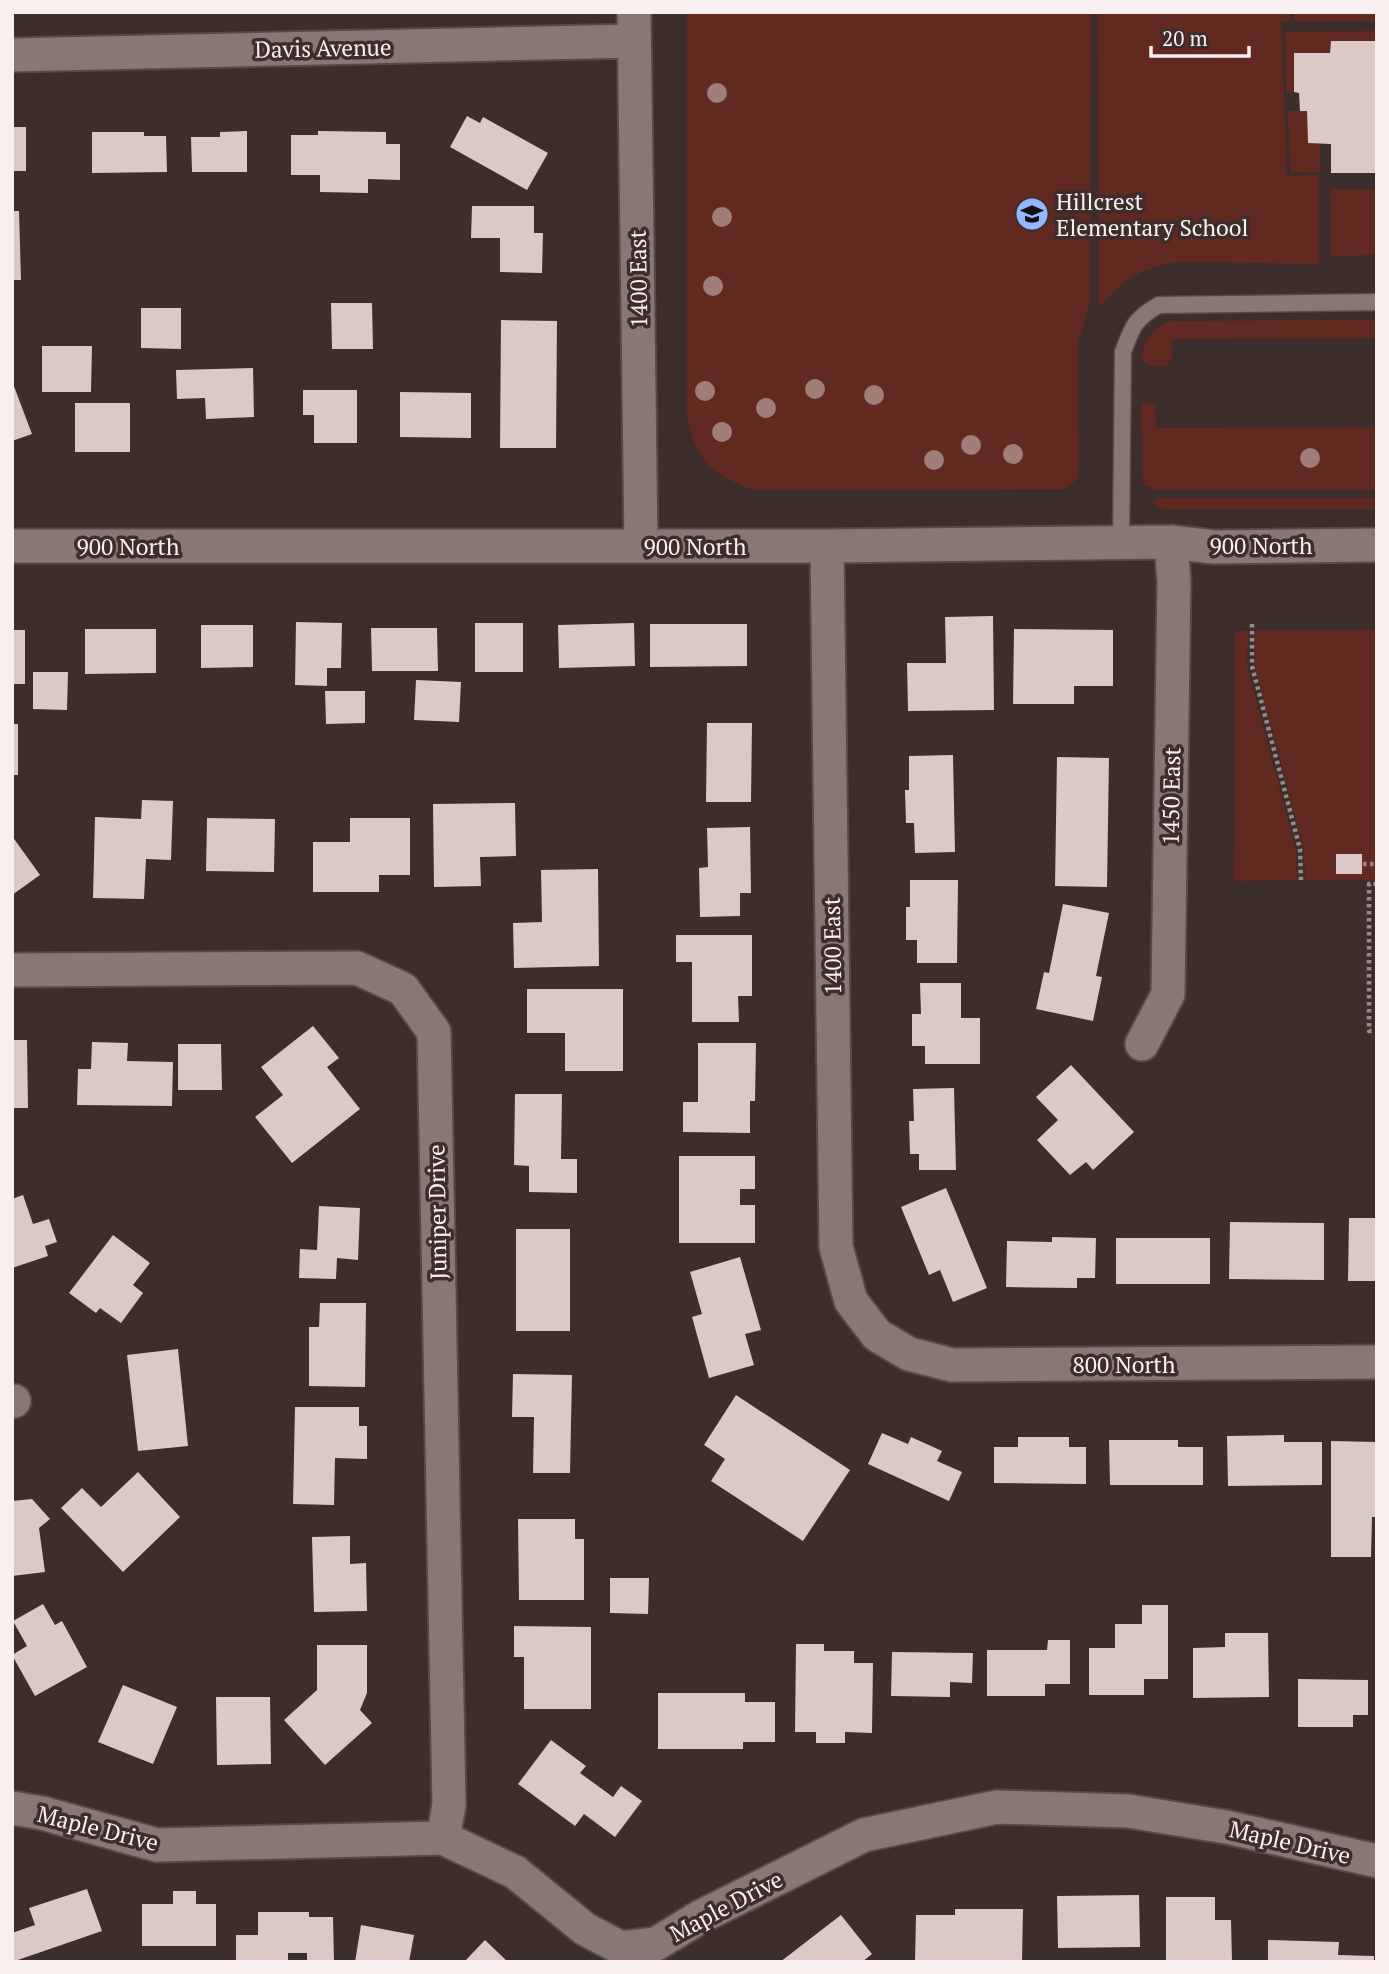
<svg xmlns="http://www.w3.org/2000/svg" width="1389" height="1974" viewBox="0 0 1389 1974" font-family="'PT Serif',serif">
  <rect width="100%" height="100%" fill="#3b2e2b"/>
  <path fill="#622920" d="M687,12H1091L1090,302L1078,343L1079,474L1076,480L1066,489L754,490C711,475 696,461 687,416Z
    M1098,12H1290V21L1281,22L1287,176L1319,175V264L1179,262C1144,267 1121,279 1099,308Z
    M1294,12H1377V21H1294Z
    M1377,31V41H1331L1330,53H1294V92H1286L1285,32Z
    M1288,111H1307L1308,143L1320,144V172H1290Z
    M1330,189H1377V255L1331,256Z
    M1377,320V338L1172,339V358L1167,366H1152L1142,362C1141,342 1153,325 1172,321Z
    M1146,402L1155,405L1156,428L1377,427V490H1157L1143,484L1141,411L1142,404Z
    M1158,498H1377V509H1162L1152,502Z
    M1255,630H1377V880H1305L1304,850L1255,666Z
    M1235,631H1248L1247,666L1296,850L1297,880L1234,881Z"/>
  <path fill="#dac9c5" d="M1331,41H1377V173H1331V144L1308,143L1307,111H1300L1299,93L1294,92V53H1330Z
    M467,116L480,123L483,117L548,153L527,190L450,147Z
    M12,127H26V171H12Z
    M247,131V172H192L191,137H220V132Z
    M318,131L386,132V144H400V180L368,179V193L320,192V175H291V135H318Z
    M92,132H144V136H166L167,172L92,173Z
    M472,206H534V233H543L542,273L500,272V238H471Z
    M12,211H19L21,280H12Z
    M331,303H372L373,349H332Z
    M141,308H181V349L141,348Z
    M501,320L557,321L556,448H500Z
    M42,346H92L91,392H42Z
    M253,368L254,417L206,419L205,398L177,399L176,370Z
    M12,381L32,434L12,441Z
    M303,390H357V443H314V415H303Z
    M400,392L471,393V438L400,437Z
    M75,403H130V452H75Z
    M993,616L994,710L908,711L907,663H946L945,617Z
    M296,622L342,623L341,668H327V686L295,685Z
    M475,623H523V672H475Z
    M634,623L635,666L559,668L558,625Z
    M650,624H747V666L650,667Z
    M201,625H253V667L201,668Z
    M371,628H437L438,671H372Z
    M85,629H156V673L85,674Z
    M1014,629L1113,630V686H1074V704H1013Z
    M12,630H25V684H12Z
    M33,672H68L67,710L33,709Z
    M416,680L461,682L459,722L414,720Z
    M325,691H365V723L326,724Z
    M707,723H752L751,802H706Z
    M12,724H18V775H12Z
    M953,755L955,852L915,853L914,823H906L905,790H909V756Z
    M1057,757L1109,758L1107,887L1055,886Z
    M142,800L173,801L171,860L146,859L144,899L93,898L95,817L141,819Z
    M515,803L516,856L480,857L481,886L434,887L433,804Z
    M207,818L275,819L274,872L206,871Z
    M350,818H410V875H379V892H313V842H350Z
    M750,827L751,893H740V916L700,917L699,868L708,867L707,828Z
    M12,836L40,875L12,895Z
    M1336,854H1362V874H1336Z
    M598,869L599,966L514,968L513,923L542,922L541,870Z
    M910,880H958L957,963H917V940H906V907H910Z
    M1063,904L1109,913L1096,976L1102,977L1093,1021L1036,1009L1044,972L1049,973Z
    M676,935H752V996H738L739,1022H692V962H676Z
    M920,983H961V1018H980V1064H925V1046H912V1014H921Z
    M527,989H623V1071H565V1033H527Z
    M313,1026L339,1058L327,1067L360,1109L292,1163L255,1117L283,1095L261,1067Z
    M12,1040H27L28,1108H12Z
    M92,1042L128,1043L127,1061L173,1062L172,1106L77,1105L78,1069H91Z
    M698,1043H756L755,1101H750V1133L683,1132V1102H698Z
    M178,1044H221L222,1090H178Z
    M1071,1065L1134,1132L1093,1170L1086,1162L1070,1175L1037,1140L1058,1120L1036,1097Z
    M954,1088L956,1170H919V1154H910L909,1121H914L913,1089Z
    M515,1094H562L561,1159H577V1193L529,1192V1166L514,1165Z
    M679,1156H755V1189H740V1205H755V1243H679Z
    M946,1188L987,1288L953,1302L940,1270L929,1275L901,1207Z
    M23,1195L33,1224L49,1219L57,1242L45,1246L48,1256L12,1268V1199Z
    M319,1206L360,1208L358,1260L337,1258L336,1279L299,1278L300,1249L317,1250Z
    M1349,1218H1377V1281H1348Z
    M1230,1222L1324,1223V1280L1229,1279Z
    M516,1229H570V1331H516Z
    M113,1235L150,1263L133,1285L143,1293L121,1323L100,1308L96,1313L69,1293Z
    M1052,1237L1096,1238L1095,1278H1077V1288L1006,1287L1007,1241L1052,1242Z
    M1116,1238H1210V1284H1116Z
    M740,1257L761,1330L745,1334L754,1365L709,1378L692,1317L702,1314L690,1272Z
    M320,1303H366L365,1387L309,1386V1327H319Z
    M178,1349L188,1446L138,1451L127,1355Z
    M513,1374L572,1375L570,1473H533L534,1417H512Z
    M736,1395L850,1470L803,1541L711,1481L725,1459L704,1445Z
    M295,1407H359V1426H367V1459L335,1458L334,1505L293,1504Z
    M882,1433L908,1444L911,1437L942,1451L937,1461L962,1472L949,1501L868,1464Z
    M1284,1435V1442H1322V1485L1228,1486L1227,1436Z
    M1018,1437H1069V1447H1086V1484L994,1483V1447H1018Z
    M1109,1440H1178V1447H1203V1485H1110Z
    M1331,1441L1377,1442V1517H1372L1371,1557H1331Z
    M138,1472L180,1517L123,1572L61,1508L82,1488L101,1507Z
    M32,1499L50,1519L39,1528L45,1572L12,1576V1501Z
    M518,1519H575V1539H584V1600H519Z
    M350,1536V1564L366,1563L367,1611L314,1612L312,1537Z
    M610,1578H649L648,1614L610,1613Z
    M43,1604L55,1625L62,1621L87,1667L35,1696L12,1655L27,1646L13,1621Z
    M1142,1605H1168V1679H1144V1695H1089V1648H1115V1624H1142Z
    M514,1626L591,1627V1709H524V1657H514Z
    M1225,1633H1268L1269,1697L1193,1698V1648L1225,1647Z
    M1048,1640H1070V1684H1045V1696H987V1650H1047Z
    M796,1644H824V1651H854V1663H873L872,1733L845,1732V1743H816V1732H795Z
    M317,1645H367V1693L360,1710L372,1723L325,1765L284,1720L317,1690Z
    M892,1652L973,1653L972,1683L950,1682V1697L891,1696Z
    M1298,1679L1368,1680V1715H1353V1727H1298Z
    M123,1685L177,1707L153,1764L98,1742Z
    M658,1693H745V1702H775V1742H743V1749H658Z
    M216,1697H270L271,1764L217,1765Z
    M551,1740L586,1766L580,1773L613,1797L621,1786L642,1801L615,1837L584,1814L575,1826L518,1784Z
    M87,1889L102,1931L12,1962V1933L35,1925L29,1908Z
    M173,1891H196V1904H216V1946H142V1904H173Z
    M1139,1895L1140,1947L1058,1948L1057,1896Z
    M1166,1897H1215V1920H1231L1232,1962H1166Z
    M955,1909H1023L1022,1962H915L916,1915H955Z
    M258,1912H309V1917H333L334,1962H307V1953H288V1962H236V1935H258Z
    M841,1915L872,1954L862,1962H780Z
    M361,1925L414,1935L409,1962H355Z
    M485,1940L508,1962H464Z
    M1268,1940L1339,1942L1338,1955L1374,1956V1962H1268Z"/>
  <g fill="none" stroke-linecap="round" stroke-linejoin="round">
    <defs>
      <path id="lane" d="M1121,542L1123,352C1132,327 1135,318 1159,305L1377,302"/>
      <path id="street" d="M634,12L641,546
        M12,55L634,41
        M12,546H827L1171,542L1214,547L1377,545
        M827,546L836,1247L851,1301L877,1335L909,1354L952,1365L1377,1362
        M12,970L357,968L403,989L434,1032L449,1805L443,1838
        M1142,1044L1168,994L1174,582L1171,542
        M12,1401H14
        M12,1808L42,1813L157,1845L443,1838L515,1872L585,1929L621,1948L656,1944L700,1917L864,1835L997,1807L1128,1811L1226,1827L1377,1861"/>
    </defs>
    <use href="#lane" stroke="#564a48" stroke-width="19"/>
    <use href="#street" stroke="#564a48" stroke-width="37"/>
    <path stroke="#968b89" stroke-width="4.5" stroke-dasharray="3.5 3.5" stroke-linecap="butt" d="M1252,624V666L1300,849L1301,880
      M1363,864H1377
      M1377,884H1369V1031H1377"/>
    <use href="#lane" stroke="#887875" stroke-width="16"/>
    <use href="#street" stroke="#887875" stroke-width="33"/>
  </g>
  <g fill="#a07d76">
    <circle cx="717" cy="93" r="10"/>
    <circle cx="722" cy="217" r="10"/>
    <circle cx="713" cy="286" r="10"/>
    <circle cx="815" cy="389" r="10"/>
    <circle cx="705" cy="391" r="10"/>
    <circle cx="874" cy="395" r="10"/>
    <circle cx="766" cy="408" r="10"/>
    <circle cx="722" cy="432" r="10"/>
    <circle cx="971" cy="445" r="10"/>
    <circle cx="1013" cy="454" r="10"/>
    <circle cx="1310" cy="458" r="10"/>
    <circle cx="934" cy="460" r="10"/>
  </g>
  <defs>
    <symbol id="school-disc" viewBox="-11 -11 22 22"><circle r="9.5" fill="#94b7fd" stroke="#3b2e2b"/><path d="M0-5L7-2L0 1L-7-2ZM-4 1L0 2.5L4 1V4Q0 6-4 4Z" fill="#111"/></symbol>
  </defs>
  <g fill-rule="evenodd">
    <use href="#school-disc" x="1013" y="195" width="38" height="38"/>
  </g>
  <g text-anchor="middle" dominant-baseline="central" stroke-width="7" stroke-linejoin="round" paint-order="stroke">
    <g font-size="23" fill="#f9efee" stroke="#3b2e2b">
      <text transform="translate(323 48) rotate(-1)">Davis Avenue</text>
      <text transform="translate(638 279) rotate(-91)">1400 East</text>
      <text x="1261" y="545">900 North</text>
      <text x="128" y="546">900 North</text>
      <text x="695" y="546">900 North</text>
      <text transform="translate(1171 796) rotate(-89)">1450 East</text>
      <text transform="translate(832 946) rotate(-91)">1400 East</text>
      <text transform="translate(437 1212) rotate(-91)">Juniper Drive</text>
      <text x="1124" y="1364">800 North</text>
      <text transform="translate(98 1828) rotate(14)">Maple Drive</text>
      <text transform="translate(1290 1842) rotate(13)">Maple Drive</text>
      <text transform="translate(726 1906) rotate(-28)">Maple Drive</text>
    </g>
    <g font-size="23" fill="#f9efee" stroke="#3b2e2b" text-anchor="start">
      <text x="1056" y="201">Hillcrest<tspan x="1056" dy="26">Elementary School</tspan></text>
    </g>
  </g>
  <rect width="1389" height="1974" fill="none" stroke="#f9efee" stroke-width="28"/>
  <path d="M1151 46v10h98v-10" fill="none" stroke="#f9efee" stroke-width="3.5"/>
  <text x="1162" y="46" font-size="21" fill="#f9efee" stroke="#3b2e2b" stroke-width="5" paint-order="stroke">20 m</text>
</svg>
